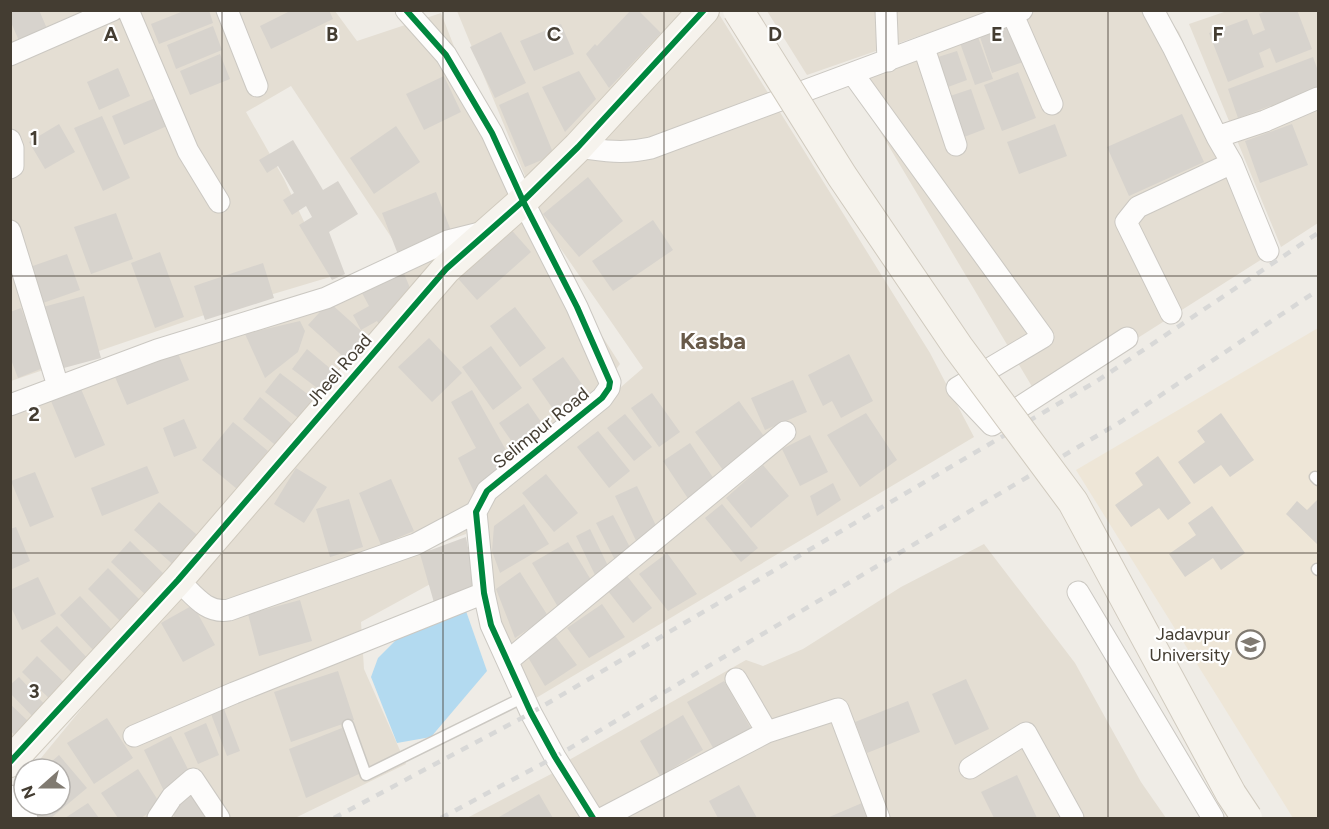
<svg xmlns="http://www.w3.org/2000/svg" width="1329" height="829" viewBox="0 0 1329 829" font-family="Figtree,sans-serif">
  <rect width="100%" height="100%" fill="#efece6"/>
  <path fill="#e4ded3" d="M11,11H96L11,49Z
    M121,11H335L357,41L441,13L513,198L502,214L401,252L291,86L246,112L284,179L330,277L216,311L11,381L10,59Z
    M457,11H687L530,188Z
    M717,11L930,353L974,437L536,698L495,621L484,515L495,496L643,368L541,220L535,202Z
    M767,11H991L807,75Z
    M1036,11H1162L1179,32L1270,254L1040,400L850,81Z
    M1227,11H1318V223L1281,247L1189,24Z
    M521,215L554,261L620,364L592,402L473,504L466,534L430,547L434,582L361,622L364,669L406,764L295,818H11V796L24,779V805H60V769H32L408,311Z
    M447,249L11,767V396Z
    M984,544L1075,663L1141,782L1166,818H602L569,760L746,660L763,666L803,649L901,587Z
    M553,773L582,818H467Z"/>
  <path fill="#eee6d7" d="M1318,328V818H1293L1076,470Z"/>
  <path fill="#b3daf0" d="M466,611L487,671L431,737L397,743L371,677L378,658L407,629Z"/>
  <path fill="#d7d3cd" d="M10,10H39L48,31L20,43L10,20Z
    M186,10H209L213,23L159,44L151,24Z
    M292,10H329L333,19L271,49L260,26Z
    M631,10H638L661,33L609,88L586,54L595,44L597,46Z
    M1268,10H1297L1312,49L1276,63L1270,48L1259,53L1264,67L1228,82L1209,33L1247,19L1253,35L1265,30L1259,14Z
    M561,24L574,54L534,71L520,41Z
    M1013,25L1026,61L992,73L980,37Z
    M213,26L222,50L176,69L167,45Z
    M501,32L526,83L495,98L470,47Z
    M978,37L993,79L975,85L960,43Z
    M957,51L967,80L948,87L938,57Z
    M220,54L230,79L190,95L180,71Z
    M1313,57L1318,71V88L1238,118L1228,89Z
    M118,68L130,96L99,110L87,82Z
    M579,71L596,99L565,132L542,87Z
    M1018,72L1036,118L1002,131L984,85Z
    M444,76L461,112L424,130L406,94Z
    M971,89L985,129L964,137L950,96Z
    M528,92L554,155L525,167L499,105Z
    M155,98L167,126L124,145L112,116Z
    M1182,114L1204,162L1129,196L1107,147Z
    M102,116L130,178L103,191L74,128Z
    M59,124L75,152L45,169L29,142Z
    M1055,124L1067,156L1019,174L1007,142Z
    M1292,124L1308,165L1260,183L1245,141Z
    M396,126L420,162L374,194L350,158Z
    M293,140L323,190L338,181L358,214L329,232L345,274L332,280L299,225L312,217L306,206L292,215L283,200L294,193L278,166L267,173L259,160Z
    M588,177L623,221L579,257L543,214Z
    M436,192L453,236L399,257L382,213Z
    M116,213L133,259L91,274L74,227Z
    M653,220L673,250L613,291L592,261Z
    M508,226L531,252L477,300L454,274Z
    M160,252L184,317L155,328L131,263Z
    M67,254L80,290L40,304L27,268Z
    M263,263L274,298L205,320L194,286Z
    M403,271L412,293L381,327L377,321L361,330L353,315L369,306L362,293Z
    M84,296L101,358L60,369L43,307Z
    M329,302L368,337L348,361L308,325Z
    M515,307L546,348L520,367L490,326Z
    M21,308L43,368L18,378L10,357V312Z
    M300,321L305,331L298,352L265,378L245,334Z
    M429,338L462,373L432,402L398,367Z
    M491,346L522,388L493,410L462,367Z
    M307,349L338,375L325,394L292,369Z
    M177,351L189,380L127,405L115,377Z
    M849,354L873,401L841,418L832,401L823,406L808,375Z
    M563,357L591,397L560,419L532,379Z
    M280,373L318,402L302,421L265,392Z
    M793,380L807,412L765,430L751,398Z
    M81,389L105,445L75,458L51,401Z
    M472,390L515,466L474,492L458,458L476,448L451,402Z
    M652,393L680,432L659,447L631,408Z
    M260,397L294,426L279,448L243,419Z
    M739,401L766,439L723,470L695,432Z
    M528,403L548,432L519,452L499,423Z
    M866,413L897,460L860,487L827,435Z
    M1221,413L1254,460L1230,477L1221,465L1194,484L1178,462L1205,442L1197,431Z
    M625,414L652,447L634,461L607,428Z
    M184,419L197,448L174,457L163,428Z
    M233,422L268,451L237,489L202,460Z
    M598,431L630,471L609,488L577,447Z
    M810,435L828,472L800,486L782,449Z
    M690,443L718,485L691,503L663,461Z
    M1158,456L1191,503L1168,520L1159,508L1131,527L1115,505L1143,485L1135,473Z
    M763,465L789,496L751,528L726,498Z
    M147,466L159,493L102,516L91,488Z
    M296,468L327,487L304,523L274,504Z
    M35,472L54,517L30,527L11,481Z
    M546,474L578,513L554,532L522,493Z
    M391,479L414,531L381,545L359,493Z
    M833,483L841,500L817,516L810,496Z
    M637,486L660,534L638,545L615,496Z
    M349,499L363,547L330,557L316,509Z
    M1318,499V545L1286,514L1297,501L1307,510Z
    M159,502L203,540L177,568L134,530Z
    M524,504L549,544L500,573L492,551L494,526Z
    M722,504L758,548L741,562L705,518Z
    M1212,506L1245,553L1221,570L1213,558L1185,577L1169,554L1196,535L1188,523Z
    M613,515L634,555L617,564L596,523Z
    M16,527L30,561L10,570V529Z
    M590,529L610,570L596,577L576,536Z
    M466,537L476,591L435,606L420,554Z
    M130,541L169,579L150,599L111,562Z
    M568,542L594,585L558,607L532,563Z
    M667,553L697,594L668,611L639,574Z
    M108,568L142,602L122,623L88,589Z
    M520,572L548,616L515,638L496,589Z
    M627,576L652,608L633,623L608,591Z
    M38,577L56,614L22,630L10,605V590Z
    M80,596L113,631L93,650L60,615Z
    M300,600L312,641L259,656L248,614Z
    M602,604L625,637L589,658L567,628Z
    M193,605L215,645L183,662L161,623Z
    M57,626L91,662L76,677L40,641Z
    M553,633L577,665L545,686L526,654Z
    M37,656L71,689L56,705L22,672Z
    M338,671L354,720L291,742L274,692Z
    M19,677L48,708L36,720L10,693V685Z
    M966,679L989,729L955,745L932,694Z
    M724,681L753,732L716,753L687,702Z
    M908,701L920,732L867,753L855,722Z
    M10,704L28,721L15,735L10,731Z
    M224,709L240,751L227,756L211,714Z
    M683,715L703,750L660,776L640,741Z
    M107,718L133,758L94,784L67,743Z
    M206,723L219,755L198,764L184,733Z
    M342,728L359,774L306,798L289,749Z
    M171,736L192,777L164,791L144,750Z
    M59,755L87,788L51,818H34L14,794L24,785V805H60V769H43Z
    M138,769L161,805L141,818H118L101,793Z
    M1017,775L1037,818H994L981,792Z
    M739,785L757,818H718L709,801Z
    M196,792L209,818H175L169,807Z
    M539,794L553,818H500L499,817Z
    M88,803L99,818H65Z
    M862,803L868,818H827Z"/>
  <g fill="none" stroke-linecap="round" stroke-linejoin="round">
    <defs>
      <path id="lane" d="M1315,477L1318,480
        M1317,569L1318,570
        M348,725L366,775L524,697"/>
      <path id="street" d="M128,10L188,151L219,202
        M227,10L257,86
        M406,10L446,55L492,133L523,201L577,307L610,382L609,388L602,398L487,491L476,512L484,593L491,625L531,713L555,757L593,818
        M886,10L888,61
        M1153,10L1173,47L1217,137L1232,163L1268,251
        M1013,15L1052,104
        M924,48L956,145
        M10,55L113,10
        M853,74L1043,337L957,388L992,425L1127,338
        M1217,137L1265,121L1318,98
        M10,140L13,148V166L10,168
        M578,147C603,151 625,154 651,148L1022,10
        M10,231L58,386
        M1171,313L1126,222L1138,207L1232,163
        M10,405L157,350L326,298L448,241L484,232
        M178,580C194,595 206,614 229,610L416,544L476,512
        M1078,592L1213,818
        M509,660L785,432
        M736,679L767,732
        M134,736L234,693L484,593
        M970,768L1026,733L1073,818
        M10,796L27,818
        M158,818L172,797L193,779L219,818
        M603,818L767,732L838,709L879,818"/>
      <path id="secondary" d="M10,762L178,580L446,269L523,201L578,147L704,10"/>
    </defs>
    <use href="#lane" stroke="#cbc8c2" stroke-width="13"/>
    <use href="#street" stroke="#cbc8c2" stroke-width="23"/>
    <use href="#secondary" stroke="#d0cabe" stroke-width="32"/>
    <use href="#lane" stroke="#fdfcfb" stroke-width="10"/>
    <use href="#street" stroke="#fdfcfb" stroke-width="21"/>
    <use href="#secondary" stroke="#f6f3ed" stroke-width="30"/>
    <path stroke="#d8d8d7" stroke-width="4.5" stroke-dasharray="8 8" stroke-linecap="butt" d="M334,818L531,713L1097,381L1318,233
      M441,818L555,757L1122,421L1318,290"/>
    <defs>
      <path id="secondary-bridge" d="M738,10L842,176L958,347L1073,502L1231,794L1247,818"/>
    </defs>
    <use href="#secondary-bridge" stroke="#d0cabe" stroke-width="32" stroke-linecap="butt"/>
    <use href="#secondary-bridge" stroke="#f6f3ed" stroke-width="30"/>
    <defs>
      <path id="cycleway" d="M406,10L446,55L492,133L523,201L577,307L610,382L609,388L602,398L487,491L476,512L484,593L491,625L531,713L555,757L593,818
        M10,762L178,580L446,269L523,201L578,147L704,10"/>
    </defs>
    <use href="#cycleway" stroke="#fff" stroke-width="10"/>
    <use href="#cycleway" stroke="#00873e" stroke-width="6"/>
  </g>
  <path fill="none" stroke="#443d32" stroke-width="1.5" stroke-opacity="0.55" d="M222,10V818M443,10V818M664,10V818M886,10V818M1108,10V818M10,276H1318M10,553H1318"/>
  <defs>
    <symbol id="university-ring" viewBox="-11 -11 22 22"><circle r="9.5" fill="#fff" stroke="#807a71" stroke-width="1.5"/><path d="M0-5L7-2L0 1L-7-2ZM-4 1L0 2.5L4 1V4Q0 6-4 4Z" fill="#807a71"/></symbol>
  </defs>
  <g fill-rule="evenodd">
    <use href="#university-ring" x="1234" y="628" width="33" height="33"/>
  </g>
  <g text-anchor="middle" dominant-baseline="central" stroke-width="4.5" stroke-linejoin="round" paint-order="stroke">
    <g font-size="18" fill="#443d32" stroke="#fff">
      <text transform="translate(339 370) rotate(-49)">Jheel Road</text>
      <text transform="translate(541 428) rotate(-39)">Selimpur Road</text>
    </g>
    <g font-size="18" fill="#443d32" stroke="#fff" text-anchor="end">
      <text x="1230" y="634">Jadavpur<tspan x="1230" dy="21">University</tspan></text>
    </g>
    <g font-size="24" font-weight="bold" fill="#685a49" stroke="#fff">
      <text x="713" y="340">Kasba</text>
    </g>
  </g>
  <g font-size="20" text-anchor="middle" font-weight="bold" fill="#443d32" stroke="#fff" stroke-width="4.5" stroke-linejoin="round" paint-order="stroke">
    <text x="111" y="41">A</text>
    <text x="332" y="41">B</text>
    <text x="554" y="41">C</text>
    <text x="775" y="41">D</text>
    <text x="997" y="41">E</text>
    <text x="1218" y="41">F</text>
    <text x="34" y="145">1</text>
    <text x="34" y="421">2</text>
    <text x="34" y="698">3</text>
  </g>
  <rect width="1329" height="829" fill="none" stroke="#443d32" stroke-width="24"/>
  <g transform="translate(42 787) rotate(249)"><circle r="28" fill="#ffffff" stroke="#b4b1ad" stroke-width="1.5"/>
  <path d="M0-4.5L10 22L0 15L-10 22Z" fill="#807a71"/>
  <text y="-9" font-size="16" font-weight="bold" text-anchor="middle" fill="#443d32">N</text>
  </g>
</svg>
